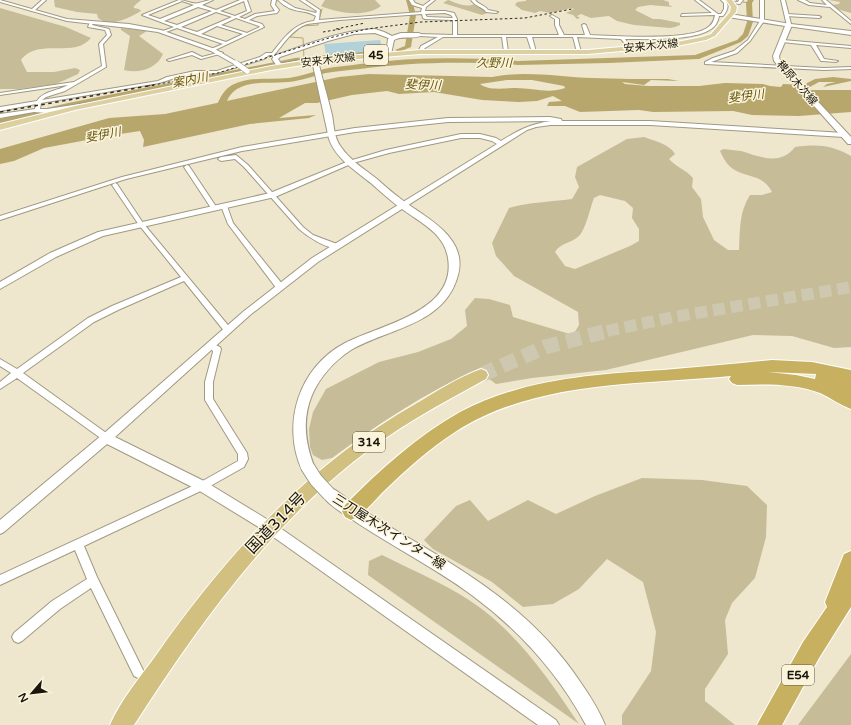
<svg xmlns="http://www.w3.org/2000/svg" width="851" height="725" viewBox="0 0 851 725" font-family="'Varela Round','Noto Sans JP',sans-serif">
  <rect width="100%" height="100%" fill="#eee7ce"/>
  <path fill="#c6bc98" fill-rule="evenodd" d="M54,0H141L134,6V8L139,9L141,11C129,18 110,28 98,18L97,14L77,12L55,7Z
    M325,0H375L381,6C366,18 337,13 321,6Z
    M448,0C456,3 466,8 474,4L485,9L487,13L482,15L443,3Z
    M526,0H663L669,2V5L673,7L650,5L638,7L635,10L653,19H660L680,23V25L675,27L670,28L634,25L617,21L609,16L591,18L581,14L577,16L580,18L577,19L573,15L566,13L574,9L572,8L550,13L540,11L535,13L522,10L515,5L517,2L526,1Z
    M829,0H851V13L840,10L832,5L839,4L840,2Z
    M0,8L66,27L91,38C74,59 38,37 21,60L27,72H54L75,68L80,70L78,74L56,84L19,89H0Z
    M121,28L147,31L139,36L163,54C157,69 138,74 124,70L130,36L121,30Z
    M644,137C655,141 669,144 675,154L669,159C676,167 685,169 693,178L692,187L701,199L703,217L714,240L728,250H739C740,230 739,212 750,195H762L772,192C763,174 747,178 733,169C726,164 723,157 720,151L723,149C729,150 735,150 741,151C761,157 780,166 795,147C818,144 831,145 851,156V347L834,348L792,336L753,335L606,370L532,378L496,384L477,370C424,393 378,424 332,458L322,460L313,455L310,447L309,429L313,412L326,389L379,362L418,352L451,339L467,326L465,310L475,298L489,299L510,305L513,317L573,335L579,325L578,312L514,276L496,256L492,243L509,208C529,202 551,202 572,199L579,187L575,177L577,167L627,139ZM600,195L625,201L633,208L632,218L639,229V241L630,246L575,269L565,266L555,252C560,243 572,243 579,236C586,229 590,208 594,198Z
    M642,478L702,480L747,486L767,505L766,537L755,578L732,603L725,620L728,654L705,689V701L735,725H622V715L651,671L656,632L643,582L607,559L579,589L553,604L523,607L492,582L433,549L424,540L456,506L470,500L488,521L528,500L556,514L595,496Z
    M382,555C408,568 436,580 461,595C513,626 546,675 579,724L368,575L369,561Z
    M851,654V725H798Z"/>
  <path fill="#b8a76d" fill-rule="evenodd" d="M369,74L492,77C525,70 560,77 593,78C618,79 643,79 668,79L679,81L651,80L644,85L622,82L625,84L648,86H699L725,83L763,84L770,86L781,87L783,84L803,85L815,79L833,77L851,79V81L823,87L827,84L836,82H819L808,88L809,90H851V112L799,116L752,115L733,111L653,112L639,110L580,112L565,106H547L549,102L562,101L553,96L537,101L519,102L482,100L434,92L399,94L387,91L352,95L317,103H305L279,118L316,115L309,118L250,124L143,147L144,140L140,131L114,135L44,148L14,161L0,164V149L109,118L165,114L339,77ZM507,80H532L564,86L565,88C549,94 533,88 516,88C505,88 488,91 480,84Z"/>
  <g fill="none" stroke-linecap="round" stroke-linejoin="round">
    <path stroke="#b8a76d" stroke-width="1" d="M736,0L738,2
      M743,2L749,3
      M319,20L322,9
      M304,58L303,38L290,37L302,26L318,25V22"/>
    <path fill="#b8a76d" fill-rule="evenodd" d="M406,0H412L416,15L411,47L399,52L395,50L405,46L410,15Z
      M748,0H754L752,3L753,22L748,36L741,42L699,59L609,63L518,65C466,61 411,62 360,69C349,70 337,71 326,73C313,76 301,81 288,82C271,84 253,80 237,89C227,95 226,105 221,114H215L214,112C218,102 222,91 232,85C250,76 269,80 289,78C301,76 312,72 324,69C336,66 348,66 360,64C412,57 466,57 518,61L695,55L737,40L743,34L747,22L746,3Z
      M382,50L384,51V53L295,62L68,107L0,125V119L68,103L295,58Z"/>
  </g>
  <path fill="#b3d1d9" d="M380,40L383,50L326,55L324,44Z"/>
  <g fill="none" stroke-linecap="round" stroke-linejoin="round">
    <path stroke="#cec8b1" stroke-width="12" stroke-dasharray="12 6" stroke-linecap="butt" d="M607,331L674,317L851,287"/>
    <path stroke="#cec8b1" stroke-width="15" stroke-dasharray="15 8" stroke-linecap="butt" d="M481,375L545,347L611,330"/>
    <defs>
      <path id="minor" d="M42,0H46L34,11H32V9Z
        M179,0C185,0 193,5 199,3C204,2 207,0 213,0L202,5L216,10L240,0H247L251,11L239,17L245,19L255,14L275,11L271,5L272,0H276L275,5L279,10L277,13L257,16L249,20L262,24L264,27L213,51L211,50V49L223,44L177,28L163,33V31L174,27L142,15ZM182,1L194,5L160,19L148,15ZM244,1L247,11L235,16L220,11ZM198,7L212,11L177,25L164,21ZM216,12L232,17L197,32L181,27ZM236,18L259,26L260,27L247,33L221,25ZM217,26L243,34L226,42L201,34Z
        M278,0H282L295,8L316,13L317,11L300,0H305L320,10L319,20L421,12L422,8L412,5L409,0H413L415,3L423,6L431,0H435L426,7L425,11H445L454,13L457,19V35H559L555,25V19L550,16L552,15L559,19V25L564,35H585L582,25L584,24L586,25L590,35C616,36 686,41 707,28C712,25 714,21 715,15L681,16L682,14L712,13L695,0H699L718,14H721L724,9V3L721,0H725C730,5 727,11 723,16H719C718,21 716,26 711,29C694,41 646,39 625,39L632,49L630,50L621,39L577,37L581,52L579,53L577,52L573,37H532L536,52L534,53L532,52L527,37H506L508,52L506,53L504,52L502,37H443L425,48L420,53L418,52L421,46L438,37L419,36L418,34L453,35V20L425,19L423,18L422,14L339,20L307,24C293,29 284,43 275,54L278,59H274L272,55H269L264,59L217,73C209,74 202,73 194,74C182,75 170,80 159,83L41,103L40,109H47L113,99V100L111,101L47,113L34,112L0,118V114L35,109L36,104L0,111V107L37,101C43,91 58,91 68,85L0,95V93L74,82L102,66L99,44L107,35L105,30L88,27L90,22L93,23L92,25L109,29L111,35L103,44L106,67L65,91L46,97L42,100L158,81L167,77L195,71H217L260,57L266,53H272C284,38 294,23 314,21L316,16C303,8 293,15 278,0ZM445,13L451,15L453,18L427,17L425,14Z
        M471,0H475C479,5 485,5 488,10L498,12L496,13L486,12C483,7 476,7 471,0Z
        M739,0H743L740,4L730,3L738,2Z
        M760,0H764V21L750,41L737,53L711,62L824,68L851,67V69L824,70L705,64V62L713,58L734,51L748,40L760,21Z
        M798,0H805L810,3L827,5L822,0H826L851,21V24L830,7L809,5Z
        M787,14L819,16L821,17L819,18L786,16Z
        M783,40L851,46V48L816,45L824,59L838,61L836,62L823,61H821L811,45L782,42L781,41Z
        M192,52L202,57L221,52L223,53L201,59L192,55L169,61L167,60Z
        M306,59L316,62L314,63L306,61L272,67L270,66Z
        M550,117L561,119L563,123L560,125L557,121H550L448,122L355,132L242,151L126,179L0,220V216L122,177L242,147L355,128L448,118Z
        M236,155L248,165L303,227L313,235L337,244V248C326,249 307,236 299,229L244,167L235,159L221,161L218,159L221,157Z
        M187,165L189,166L217,208L216,209L214,210L211,208L184,167Z
        M115,183L117,184L143,223L232,330L228,333L225,332L184,281L118,310L94,322L23,373L109,435L110,438L109,441L106,442L17,378L0,389V382L11,373L0,366V359L17,369L88,318L112,306L181,277L139,225L112,185Z
        M224,204L227,206L233,223L283,285L284,287L283,289H277L228,224L221,206Z
        M211,343L220,347L221,349L213,382V399L247,453L248,459L244,467L205,489L84,546L97,577L142,668L144,672L142,676L138,678L134,676L91,588L60,609L22,641L18,643L14,641L12,637L14,633L52,601L87,579L75,550L0,585V575L199,483L238,461V454L205,400V382L213,352V351L207,346Z"/>
      <path id="tertiary" d="M0,0L67,19L129,24L161,30L215,49L239,63L234,64L211,51L158,32L129,28L67,21L0,2Z
        M781,0H785L791,24L851,31V35L787,26Z
        M375,29L384,32L396,38L391,39L375,33L354,34L328,41L280,57L278,59L282,65L281,66H277L272,59L276,55C308,44 341,30 375,29Z
        M551,121H650L844,133L847,135L844,137L650,125H551L536,127L527,130L318,262L250,315L115,437L206,482L273,523L556,720L559,725H538L265,531L198,490L107,444L4,532L0,534V520L102,435L244,311L312,258L497,144L492,141L480,138H461L389,153L353,163L275,197L103,236L56,257L0,289V282L50,253L98,232L270,193L349,161L386,150L461,134H480L496,138L501,141C519,130 530,124 551,121Z"/>
      <path id="secondary" d="M730,14L791,24L792,25L779,56L780,61L851,137V144H848L774,61L773,56L785,26L728,17V15Z
        M401,33H419L422,35C414,40 403,35 394,40L391,54L386,55L388,39L392,36Z
        M314,60L319,65C323,82 328,98 332,115C334,126 334,138 341,147C350,160 364,169 377,179C386,187 395,195 405,202C428,219 468,238 458,275C445,325 389,328 351,350C334,361 320,377 312,395C302,419 305,442 314,466L312,470L307,472L302,470C281,424 299,367 345,343C379,325 457,312 448,258C444,233 421,223 402,209C392,202 382,193 372,184C356,171 336,159 329,139L313,65L311,62Z
        M329,487C337,490 343,496 349,500C361,509 373,516 385,524C460,568 532,608 581,683C590,696 599,710 605,725H586C558,673 520,631 473,596C433,566 387,544 347,516C338,510 326,503 322,494L324,489Z"/>
      <path id="primary" d="M726,0H732L737,7L736,12L715,36L706,40L677,46L588,54H420L322,62L271,70L75,110L0,130V124L75,106L271,66L322,58L420,50H588L677,42L702,37L711,34L730,12L731,7Z"/>
      <path id="trunk" d="M481,369L486,371L488,375L486,379C440,404 394,429 353,462C263,534 196,629 134,725H110C120,701 141,676 157,654C228,553 308,465 417,403C437,391 459,377 481,369Z"/>
      <path id="motorway" d="M772,360L812,362L851,370V409C840,405 831,398 820,393C794,383 764,384 737,385L732,383L729,379L731,376C638,385 536,380 455,432C430,448 408,468 387,488C376,498 365,514 351,520L345,517L342,511L345,505C380,470 417,436 460,412C522,379 595,374 663,370C700,367 736,364 772,360ZM768,372L816,374L815,379L796,375Z
        M851,551V607L819,658L782,725H757L803,642L827,607L825,602L844,554Z"/>
    </defs>
    <use href="#minor" stroke="#a09982" stroke-width="2"/>
    <use href="#tertiary" stroke="#a09982" stroke-width="2"/>
    <use href="#secondary" stroke="#a09982" stroke-width="2"/>
    <use href="#primary" stroke="#fff" stroke-width="2"/>
    <use href="#trunk" stroke="#fff" stroke-width="2"/>
    <use href="#motorway" stroke="#fff" stroke-width="2"/>
    <use href="#minor" fill="#fff" fill-rule="evenodd"/>
    <use href="#tertiary" fill="#fff" fill-rule="evenodd"/>
    <use href="#secondary" fill="#fff" fill-rule="evenodd"/>
    <use href="#primary" fill="#ddd0a0" fill-rule="evenodd"/>
    <use href="#trunk" fill="#d2c080" fill-rule="evenodd"/>
    <use href="#motorway" fill="#c7b161" fill-rule="evenodd"/>
    <path stroke="#2e2b21" stroke-width="1" stroke-dasharray="2.5 2.5" stroke-linecap="butt" d="M336,29L365,23
      M323,32L341,29
      M148,86L218,73L329,38L367,29L421,22L525,18L572,9"/>
    <path stroke="#2e2b21" stroke-width="1.5" stroke-dasharray="3.5 3.5" stroke-linecap="butt" d="M0,112L154,85"/>
    <defs>
      <path id="tertiary-bridge" d="M236,63L247,71"/>
      <path id="secondary-bridge" d="M307,466L316,480L329,494"/>
    </defs>
    <use href="#tertiary-bridge" stroke="#a09982" stroke-width="6" stroke-linecap="butt"/>
    <use href="#secondary-bridge" stroke="#a09982" stroke-width="15" stroke-linecap="butt"/>
    <use href="#tertiary-bridge" stroke="#fff" stroke-width="5"/>
    <use href="#secondary-bridge" stroke="#fff" stroke-width="13"/>
  </g>
  <g text-anchor="middle" dominant-baseline="central" stroke-width="3" stroke-linejoin="round" paint-order="stroke">
    <g font-size="11" fill="#19160e" stroke="#fbf4db">
      <text transform="translate(651 46) rotate(-6)">安来木次線</text>
      <text transform="translate(328 60) rotate(-7)">安来木次線</text>
      <text transform="translate(797 83) rotate(49)">稗原木次線</text>
    </g>
    <g fill="#fbf4db" stroke="#5d594c" stroke-width="1">
      <rect x="364" y="45" width="24" height="20" rx="3"/>
      <rect x="353" y="432" width="32" height="20" rx="3"/>
      <rect x="782" y="665" width="32" height="20" rx="3"/>
    </g>
    <g font-size="12" font-weight="bold" fill="#19160e">
      <text x="376" y="55">45</text>
      <text x="369" y="442">314</text>
      <text x="798" y="675">E54</text>
    </g>
    <g font-size="12" font-style="italic" fill="#67560f" stroke="#fbf4db">
      <text x="494" y="63">久野川</text>
      <text transform="translate(190 80) rotate(-11)">案内川</text>
      <text transform="translate(423 85) rotate(2)">斐伊川</text>
      <text transform="translate(746 96) rotate(-7)">斐伊川</text>
      <text transform="translate(103 135) rotate(-11)">斐伊川</text>
    </g>
    <g font-size="13" fill="#19160e" stroke="#fbf4db">
      <text transform="translate(389 532) rotate(32)">三刀屋木次インター線</text>
    </g>
    <g font-size="16" fill="#19160e" stroke="#fbf4db">
      <text transform="translate(276 523) rotate(-46)">国道314号</text>
    </g>
  </g>
  <g transform="translate(32 693) rotate(242)" stroke="#fbf4db" stroke-width="3" paint-order="stroke">
  <path d="M0-3L7 15L0 10L-7 15Z" fill="#19160e"/>
  <text y="-6" font-size="11" font-weight="bold" text-anchor="middle" fill="#19160e">N</text>
  </g>
</svg>
